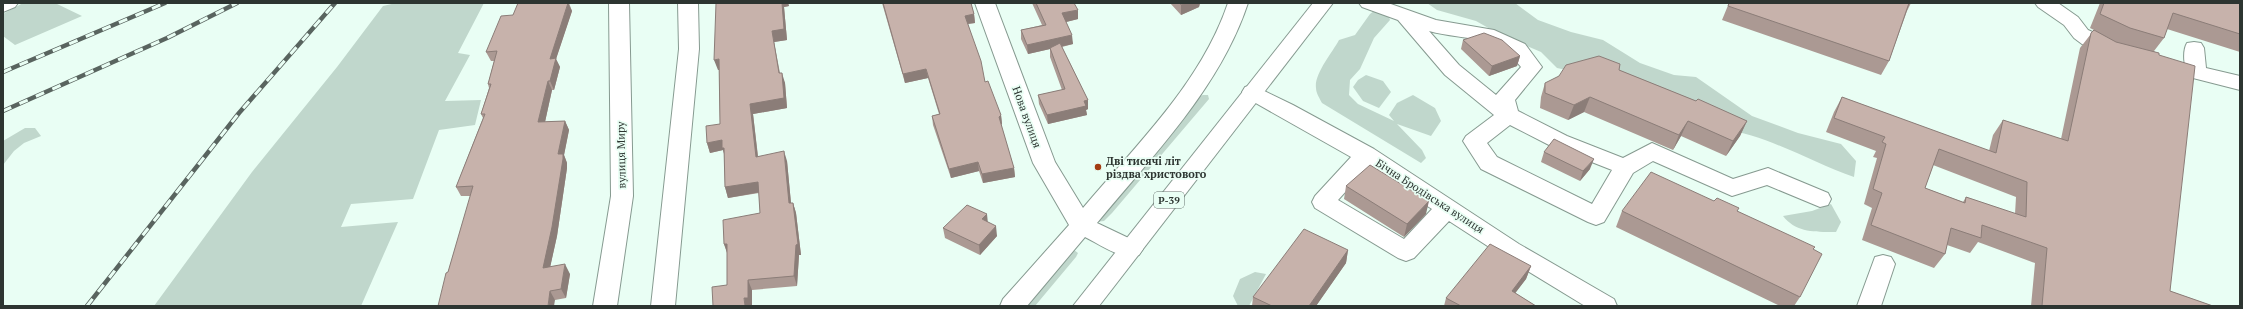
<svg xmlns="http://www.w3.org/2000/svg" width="2243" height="309" viewBox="0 0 2243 309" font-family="'PT Serif',serif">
  <rect width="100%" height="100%" fill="#e9fef4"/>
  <path fill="#c0d7cc" d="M23,3H55L82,16L15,45L3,36V14Z
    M396,3H484L458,53L470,55L445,101L481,100L475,125L439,130L413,199L351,204L341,227L398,222L361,306H154L252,172L337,67L383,6Z
    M1384,3L1390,20L1374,38L1360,69L1350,80L1349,95L1358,104L1394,121L1389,115L1397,103L1413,95L1435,108L1441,121L1431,136L1397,124L1422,150L1426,158L1421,163L1322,103C1320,99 1316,93 1316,88C1314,74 1332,53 1339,40L1355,35L1370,14Z
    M1427,3H1515L1538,20L1571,32L1603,40L1640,63L1674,75L1696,77L1752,116L1798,133L1841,144L1856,161L1854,177C1810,162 1768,135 1722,129L1576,72L1557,68L1541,52L1499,34L1476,21L1437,10Z
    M1366,75L1383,81L1391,92L1379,108L1363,101L1353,87L1358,80Z
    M1203,95H1208L1209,99L1112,213L1104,221L1096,222L1198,97Z
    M25,128H35L41,136L24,143L14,151L3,165V141Z
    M1831,204L1841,222L1836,232C1816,232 1796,233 1783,216L1812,211Z
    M1074,250L1078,253L1076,257L1035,306H1020L1067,254Z
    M1255,272L1266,274L1249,306H1238L1233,296L1240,279Z"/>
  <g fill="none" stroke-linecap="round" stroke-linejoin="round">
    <defs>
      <path id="minor" d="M3,3H18L15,7L3,12Z
        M609,3H629L633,196L617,306H593L611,196Z
        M678,3H698L699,49L675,306H651L679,49Z
        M975,3H995L1055,162L1083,208C1136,145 1201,83 1228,3H1248C1220,88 1153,155 1097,223L1139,243L1143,249L1139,255C1122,261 1101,245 1085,237L1027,306H1000L1003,299L1069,225L1033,163Z
        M1359,3H1388L1436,20L1494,30L1525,44L1542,67L1515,100L1518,111L1567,136L1623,158L1652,143L1733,179L1768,168L1828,193L1831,199L1828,205L1820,207L1767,185L1732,196L1653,161L1633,173L1604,222L1596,225L1588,222L1481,169L1463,141L1466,136L1494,115L1445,75L1398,20L1362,7ZM1429,31C1465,41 1495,33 1521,67L1496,95L1459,65ZM1510,125L1551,146L1612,170L1592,204L1497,157L1487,143Z
        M2035,3H2058L2078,17L2088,30L2121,45L2124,50L2121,55L2114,57L2107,55L2082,44L2074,38L2064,25L2038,7Z
        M2194,42L2201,43L2204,48L2206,68L2240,76V90L2189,77C2184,69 2182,51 2187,43Z
        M1252,85L1293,105L1374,149L1519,244L1614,299L1617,306H1585L1503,256L1449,221L1414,258L1406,261L1398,258L1315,208L1312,202L1315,196L1351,157L1245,97L1242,92L1245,87ZM1367,168L1432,209L1404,239L1338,200Z
        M1883,255L1891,257L1895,264L1881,306H1857L1875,257Z"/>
      <path id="major" d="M1313,3H1333L1099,306H1073Z"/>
    </defs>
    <use href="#minor" stroke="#869a90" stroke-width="2"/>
    <use href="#major" stroke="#869a90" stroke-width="2"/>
    <use href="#minor" fill="#fff" fill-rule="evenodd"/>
    <use href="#major" fill="#fff" fill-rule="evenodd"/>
    <defs>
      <path id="rail" d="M3,72L165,3
        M3,111L167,38L237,3
        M87,306L239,113L335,3"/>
    </defs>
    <use href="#rail" stroke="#59645f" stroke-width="4.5"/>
    <use href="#rail" stroke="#e9fef4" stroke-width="3" stroke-dasharray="9" stroke-linecap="butt"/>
  </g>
  <path fill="#ab9993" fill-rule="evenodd" d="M518,3H569L572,11L556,59L560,67L554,90H552L545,122L565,121L569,130L564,155L567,163V168L557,236L550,267L570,274L566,298L555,300L448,272L471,196H461L456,187L483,118L481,114L489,88L488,84L494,61H491L486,52L513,15Z
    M716,3H788L789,6L784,7L787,40L774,42L780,73L785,83L787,108L753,114L758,156L787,161L791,203H793L796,213L801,255H799L797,286L752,290L727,285V253L724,244L760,213L759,193L728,198L725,187L724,154L723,150L710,153L707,143L720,124L719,70H718Z
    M882,3H971L974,14L975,23L968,24L985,82L1001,115L1002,124L1001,125L1014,168L1015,177L983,183L979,171L951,178L933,125L932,116L939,114L928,78L905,83Z
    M1032,3H1074L1078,19L1066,22L1073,44L1062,47L1088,100V109L1086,110L1087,115L1048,124L1039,104L1038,95L1062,90L1050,57V49L1028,54L1021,39V30L1042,25Z
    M1170,3H1200L1199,7L1181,15Z
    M1729,3H1911L1907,11L1889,61L1881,75L1722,20Z
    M2100,3H2240V52L2167,29L2164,38L2154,51L2159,55L2170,291L2213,306H2031L2035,263L1978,242L1970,253L1947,245L1945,254L1934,268L1862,240L1872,208L1864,204L1877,158L1873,157L1876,151L1826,132L1834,112L1842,97L1989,151L1993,135L2003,120L2061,139L2080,48L2094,30L2090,28ZM1933,165L2016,197L2015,214L1966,197L1963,202L1925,188Z
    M1463,40L1520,56L1517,66L1489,76L1461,49Z
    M1619,70L1696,101L1747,121L1740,136L1726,156L1681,136L1673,150L1584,112L1568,120L1540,108L1541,97L1545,83Z
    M1544,152L1590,169L1580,181L1541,162Z
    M1346,186L1426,214L1404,237L1344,199Z
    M1622,211H1737L1813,249L1800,297L1794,306H1780L1616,227Z
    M988,222L997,236L980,255L945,238L943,228Z
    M1348,250L1346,263L1316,306H1252L1253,297Z
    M1531,266L1526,279L1515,293L1536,306H1444L1446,298Z"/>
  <path fill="#8b7d78" d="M568,3L572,11L556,59L560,67L554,90L550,81V59Z
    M782,3H788L789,6L784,7L787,40L774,42L781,84L779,73L772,31Z
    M1186,3H1200L1199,7L1181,15V5Z
    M1078,10V19L1062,23V13Z
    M974,14L975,23L966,24L965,16Z
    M1072,35L1073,44L1050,49V48V49L1028,54L1027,45Z
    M1520,56L1517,66L1489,76L1492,66Z
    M719,59L722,69L718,70L714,60Z
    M926,69L928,78L905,83L903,74Z
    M782,73L785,83L787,108L753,114L759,167L756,157L750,104Z
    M548,81L552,90L543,131L538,122Z
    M1590,97L1584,112L1568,120L1574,105Z
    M1088,100V109L1086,110L1087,115L1048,124L1047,115L1084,101Z
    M1001,115L1002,124L999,126V117Z
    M565,121L569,130L564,155L567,163V168L557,236L548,277L543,268L558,154Z
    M1688,121L1681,136L1673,150L1679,135Z
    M1747,121L1740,136L1726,156L1733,141Z
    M722,140L725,150L726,159L723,150L710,153L707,143Z
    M784,151L787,161L792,214L789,203Z
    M1594,159L1590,169L1580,181L1583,171Z
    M978,162L979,171L951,178L949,169Z
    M1014,168L1015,177L983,183L982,174Z
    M758,182L761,192L728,198L725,187Z
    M1429,201L1426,214L1404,237L1407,224Z
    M793,203L796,213L801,255H799L797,286L794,276Z
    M987,214L988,224L982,219Z
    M996,226L997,236L980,255L979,245Z
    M724,244H727L728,255Z
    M1348,250L1346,263L1316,306H1309Z
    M565,264L570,274L566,298L561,289Z
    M1531,266L1526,279L1507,304L1512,291Z
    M748,280L752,290V306H745L744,298Z
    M550,291L555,300L554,306H548Z"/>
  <path fill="#c7b2ab" stroke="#8b7d78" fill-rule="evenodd" d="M518,3H568L550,59L556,58L550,81H548L538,122L565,121L558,154H563V159L552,227L543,268L565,264L561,289L550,291L548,306H438L446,273L448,272L473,186L456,187L485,114H481L491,84H488L497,51L486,52L501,16L513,15Z
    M716,3H782L784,29L772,31L779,73H782L784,98L750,104L756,157L784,151L789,203H793L798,244L796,245L794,276L748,280V298H744L745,306H713L712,287L727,285V244H724L723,220L760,213L758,182L725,187L724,148H722V140L707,143L706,126L720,124L719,59L714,60Z
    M883,3H971L974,14L965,16L981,61L985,82L988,81L1001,115L999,117L1014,168L982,174L978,162L949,169L932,116L940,114L926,69L903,74Z
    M1036,3H1074L1078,10L1062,13L1072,35L1027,45L1021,30L1046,25Z
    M1180,3H1186L1181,5Z
    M1729,3H1909L1889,61L1728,6Z
    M2104,3H2240V34L2173,13L2164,38L2130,28L2100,14Z
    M2094,30L2116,42L2159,53V55L2195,66L2170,291L2213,306H2042L2047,248L1982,225L1981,238L1951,228L1945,254L1871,225L1882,193L1873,189L1886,144L1882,142L1885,137L1834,118L1842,97L1996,153L2003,120L2068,141L2091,33ZM1939,149L2027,182L2026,217L1966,197L1965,203L1925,188Z
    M1484,33L1502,40L1520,56L1492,66L1463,40Z
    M1060,43L1088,100L1084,101L1086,106L1047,115L1038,95L1065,89L1050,48Z
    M1599,56L1620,64L1619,70L1696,101L1698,99L1747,121L1733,141L1688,121L1679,135L1590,97L1574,105L1545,93V83L1559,76L1566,65Z
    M1554,139L1594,159L1583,171L1544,152Z
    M1370,165L1429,201L1407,224L1346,186Z
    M1651,172L1714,201L1717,198L1739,208L1737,211L1815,247L1813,249L1822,254L1800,297L1622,211Z
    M967,205L987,214L982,219L996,226L979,245L943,228Z
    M1304,229L1348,250L1309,306H1272L1253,297Z
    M1490,244L1531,266L1512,291L1536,306H1461L1446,298Z"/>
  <circle fill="#a23c12" stroke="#e9fef4" stroke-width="1.5" cx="1098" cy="167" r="4"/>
  <g text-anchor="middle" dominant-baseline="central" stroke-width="3.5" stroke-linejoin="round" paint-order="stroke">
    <rect fill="#e9fef4" stroke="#65716c" stroke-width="1" x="1154" y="192" width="30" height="16" rx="3"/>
    <g font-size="10" font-weight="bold" fill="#2d3531">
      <text x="1169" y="200">Р-39</text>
    </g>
    <g font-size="11" fill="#2d3531" stroke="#e9fef4">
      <text transform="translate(1027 117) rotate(70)">Нова вулиця</text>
      <text transform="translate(621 155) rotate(-91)">вулиця Миру</text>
      <text transform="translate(1430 196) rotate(33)">Бічна Бродівська вулиця</text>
    </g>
    <g font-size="11" font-weight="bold" fill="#2d3531" stroke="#e9fef4" text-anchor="start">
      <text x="1106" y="161">Дві тисячі літ<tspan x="1106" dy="13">різдва христового</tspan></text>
    </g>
  </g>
  <rect width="2243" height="309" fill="none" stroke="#2d3531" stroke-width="8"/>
</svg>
